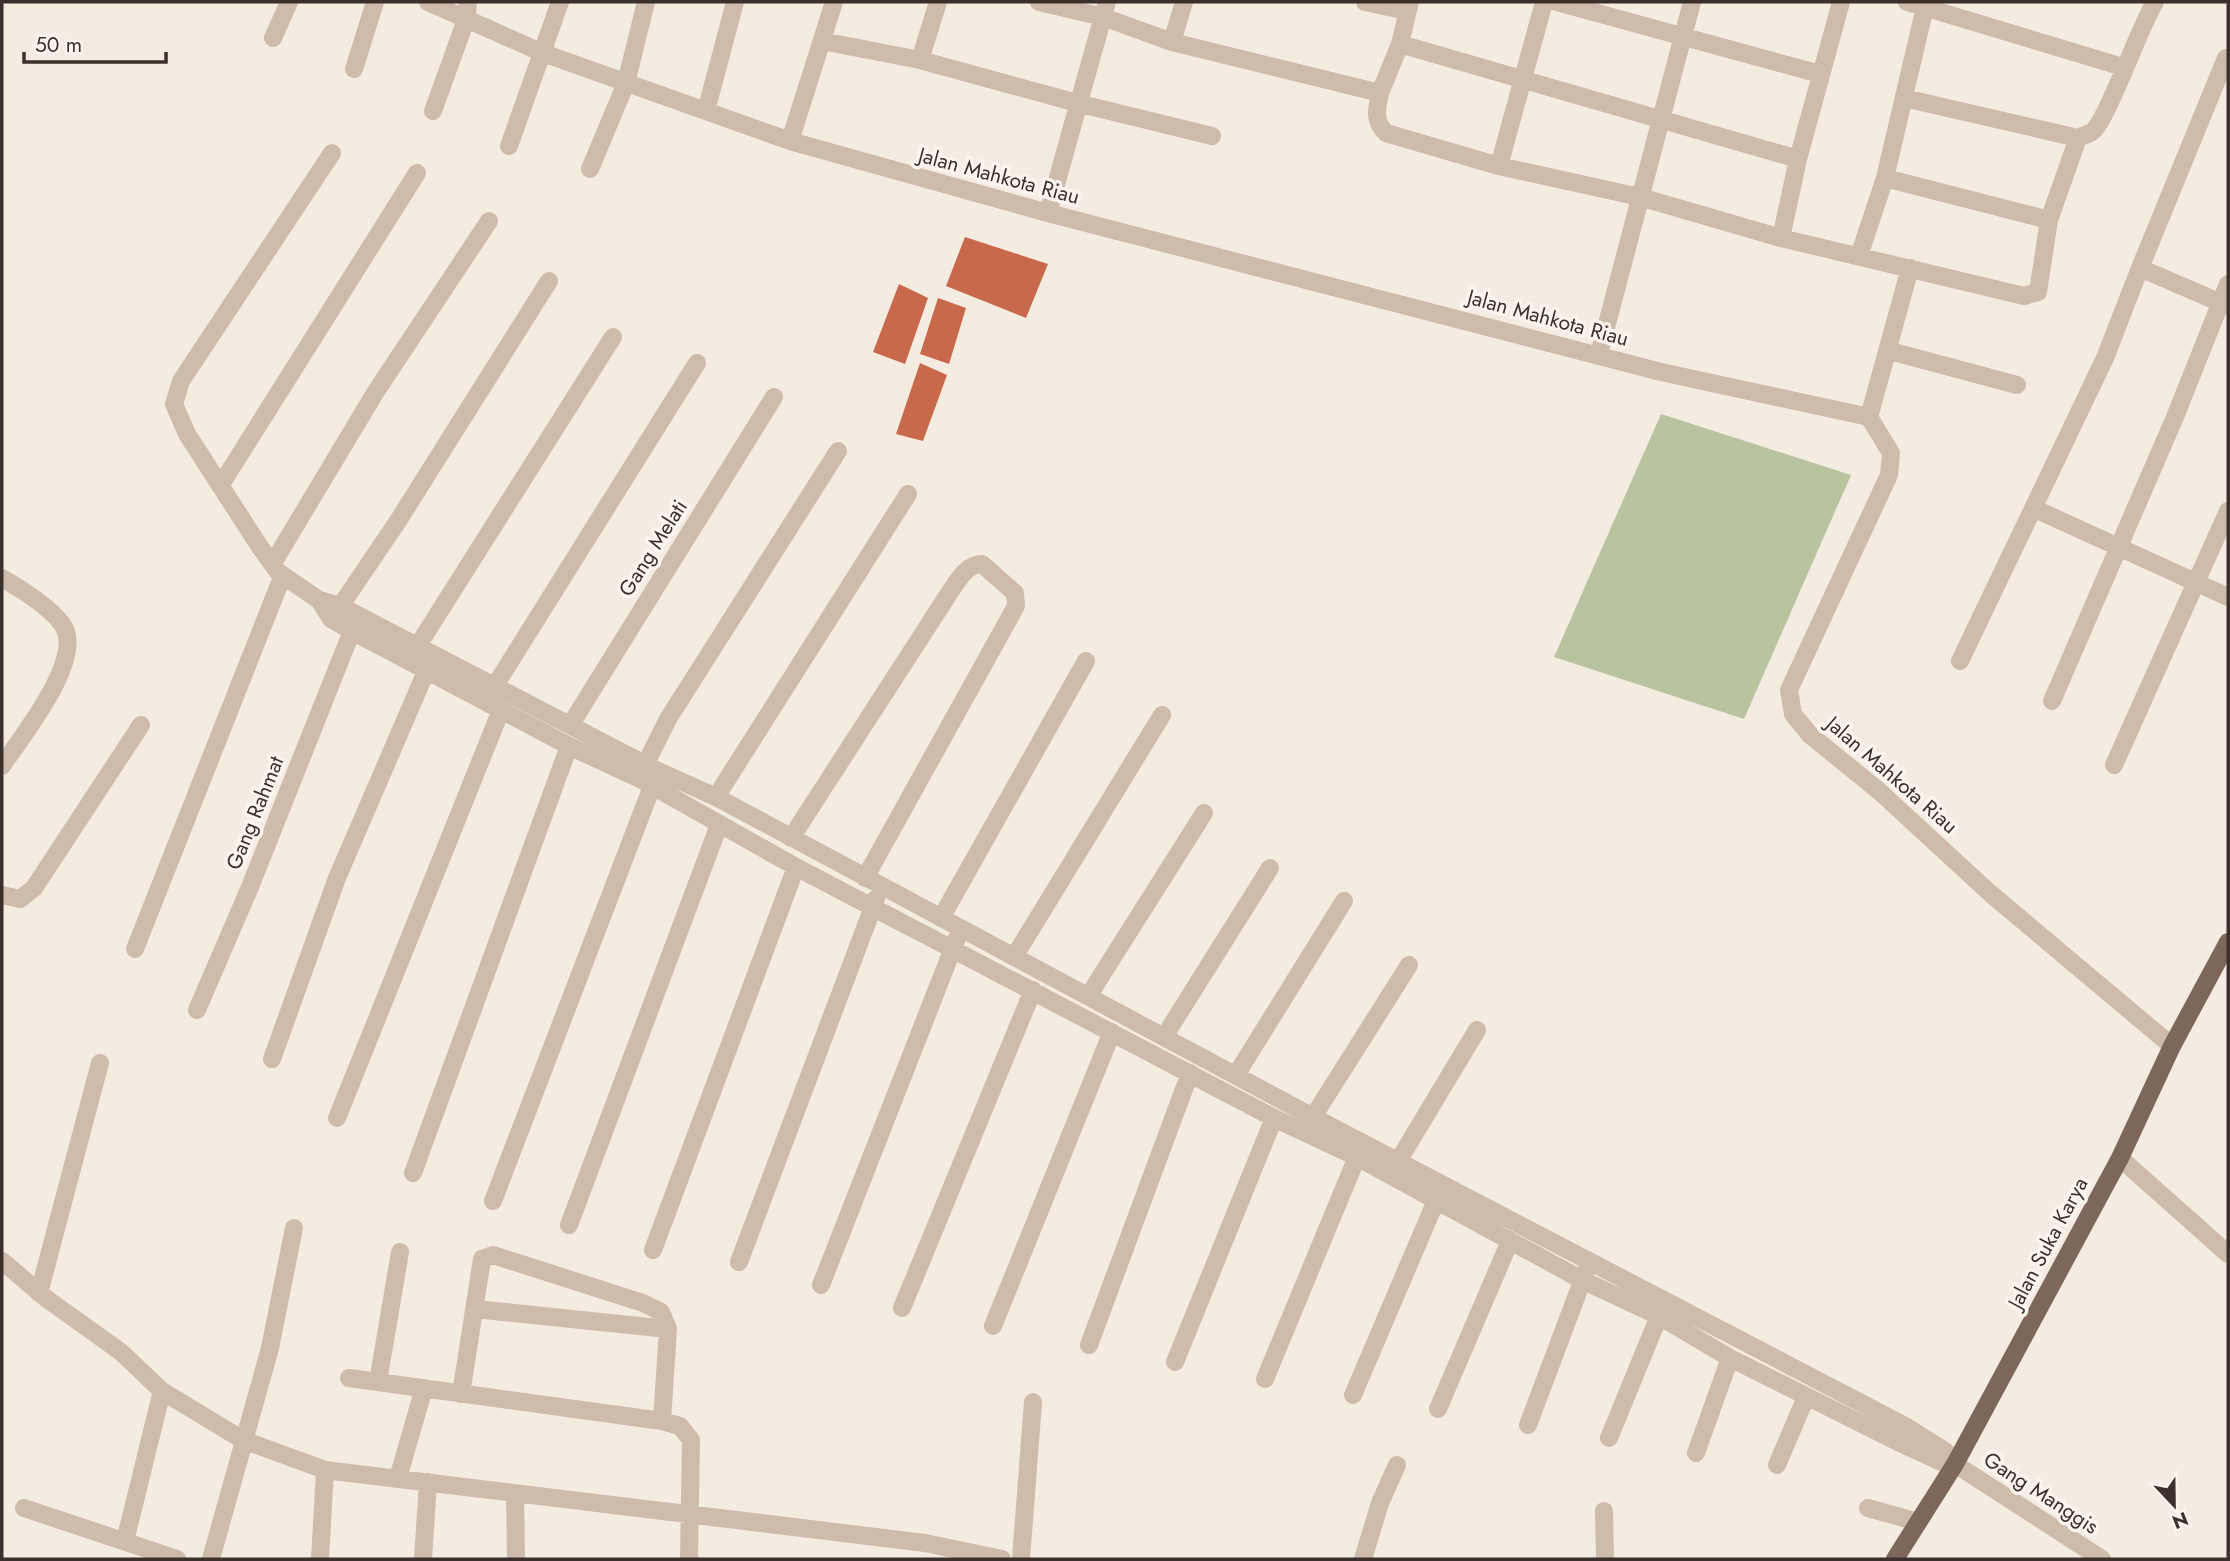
<svg xmlns="http://www.w3.org/2000/svg" width="2230" height="1561" viewBox="0 0 2230 1561" font-family="Jost,sans-serif">
  <rect width="100%" height="100%" fill="#f4ebe1"/>
  <path fill="#b8c4a0" d="M1661,414L1851,475L1744,719L1554,657Z"/>
  <path fill="#c8694b" d="M965,237L1048,264L1026,318L946,286Z
    M899,284L928,298L905,364L873,352Z
    M938,298L966,308L949,364L920,354Z
    M920,363L947,375L923,441L896,434Z"/>
  <g fill="none" stroke-linecap="round" stroke-linejoin="round">
    <path stroke="#cdbbac" stroke-width="18" d="M428,2L543,53L790,141L1048,213L1661,372L1869,417L1891,453L1889,475L1789,690L1793,714L1810,735L1879,791L1991,894L2172,1046
      M938,2L920,60L1077,103L1212,136
      M1039,2L1103,17L1172,42L1380,93C1377,109 1373,120 1386,133L1499,166L1640,197L1781,238L2024,296L2038,292L2049,220L2078,138
      M1365,2L1407,11
      M1557,2L1820,74
      M1907,2L2123,67
      M273,38L289,2
      M822,41L920,60
      M1172,42L1184,2
      M1400,44L1798,159
      M2226,58L2140,268L2228,306
      M354,69L375,2
      M1380,93L1400,44L1410,2
      M1904,98L2078,138C2083,136 2089,134 2093,131C2107,120 2140,26 2155,2
      M433,111L467,17L468,2
      M706,111L735,2
      M790,141L834,2
      M509,146L560,2
      M332,153L181,381L174,404L187,434L260,547L278,572L319,600L340,606L658,771L716,797L1313,1117L1907,1427L1945,1451L1955,1464L2102,1559
      M1499,166L1544,2
      M590,169L626,83L646,2
      M1885,178L2049,220
      M1048,213L1107,2
      M1781,238L1798,159L1841,2
      M1859,256L1885,178L1925,7
      M1890,351L2017,385
      M1599,354L1692,2
      M1869,417L1910,268
      M220,486L417,173
      M2035,509L2228,597
      M273,563L375,393L489,221
      M2,578C21,589 49,606 62,624C87,657 21,737 2,766
      M319,600L331,619L352,631L569,746L638,778L796,867L1274,1118L1357,1157L1582,1280L1659,1316L1730,1358L1898,1442L1944,1463L1955,1464
      M335,614L398,521L549,281
      M417,647L613,337
      M1960,661L2105,358L2140,268
      M496,684L697,363
      M2052,701L2175,417L2228,284
      M571,724L774,397
      M2114,765L2228,511
      M640,775L668,719L838,451
      M716,797L908,494
      M791,838L948,595C957,582 966,564 982,564L1015,593L1016,606L865,878
      M2,895L20,899L34,888L141,725
      M941,918L1086,661
      M135,949L283,575
      M1014,957L1162,715
      M1089,995L1204,813
      M197,1010L250,887L352,631
      M1164,1037L1270,868
      M272,1059L337,878L431,660
      M1236,1075L1344,901
      M1313,1117L1409,965
      M337,1118L501,710
      M2120,1158L2228,1254
      M1394,1168L1477,1030
      M413,1173L569,746
      M493,1201L656,776
      M569,1225L719,825
      M653,1250L796,867
      M2,1261L47,1299L121,1352L162,1391L243,1440L325,1470L925,1543L1002,1559
      M739,1262L876,899
      M821,1285L957,938
      M39,1293L100,1063
      M902,1308L1033,990
      M475,1309L668,1329
      M993,1326L1112,1032
      M1089,1345L1190,1073
      M1175,1362L1274,1118
      M349,1378L662,1421L680,1426L691,1440L689,1559
      M1265,1379L1357,1157
      M378,1382L400,1252
      M461,1394L482,1259L493,1255L643,1303L661,1312L668,1329L662,1421
      M1353,1395L1435,1203
      M1438,1409L1510,1241
      M1528,1425L1586,1271
      M1609,1438L1659,1316
      M1696,1453L1730,1358
      M1777,1465L1806,1397
      M398,1478L424,1388
      M515,1495L516,1559
      M24,1508L177,1559
      M1868,1508L1918,1522
      M1604,1511L1605,1559
      M125,1541L162,1391
      M211,1559L270,1348L294,1228
      M320,1559L325,1470
      M423,1559L428,1482
      M1021,1559L1033,1402
      M1363,1559L1380,1503L1397,1465"/>
    <path stroke="#7d675c" stroke-width="18" d="M1895,1559L1955,1464L2120,1158L2172,1046L2228,942"/>
  </g>
  <g text-anchor="middle" dominant-baseline="central" stroke-width="7" stroke-linejoin="round" paint-order="stroke">
    <g font-size="21" fill="#3b302b" stroke="#fbf5ee">
      <text transform="translate(999 176) rotate(15)">Jalan Mahkota Riau</text>
      <text transform="translate(1548 318) rotate(15)">Jalan Mahkota Riau</text>
      <text transform="translate(653 548) rotate(-58)">Gang Melati</text>
      <text transform="translate(1892 775) rotate(41)">Jalan Mahkota Riau</text>
      <text transform="translate(255 813) rotate(-68)">Gang Rahmat</text>
      <text transform="translate(2048 1243) rotate(-62)">Jalan Suka Karya</text>
      <text transform="translate(2041 1493) rotate(33)">Gang Manggis</text>
    </g>
  </g>
  <rect width="2230" height="1561" fill="none" stroke="#3b302b" stroke-width="7"/>
  <g transform="translate(2174 1505) rotate(158)" stroke="#fbf5ee" stroke-width="5" paint-order="stroke">
  <path d="M0-5L12 26L0 18L-12 26Z" fill="#3b302b"/>
  <text y="-10" font-size="19" font-weight="bold" text-anchor="middle" fill="#3b302b">N</text>
  </g>
  <path d="M24 52v10h142v-10" fill="none" stroke="#3b302b" stroke-width="3.5"/>
  <text x="35" y="52" font-size="21" fill="#3b302b" stroke="#fbf5ee" stroke-width="5" paint-order="stroke">50 m</text>
</svg>
